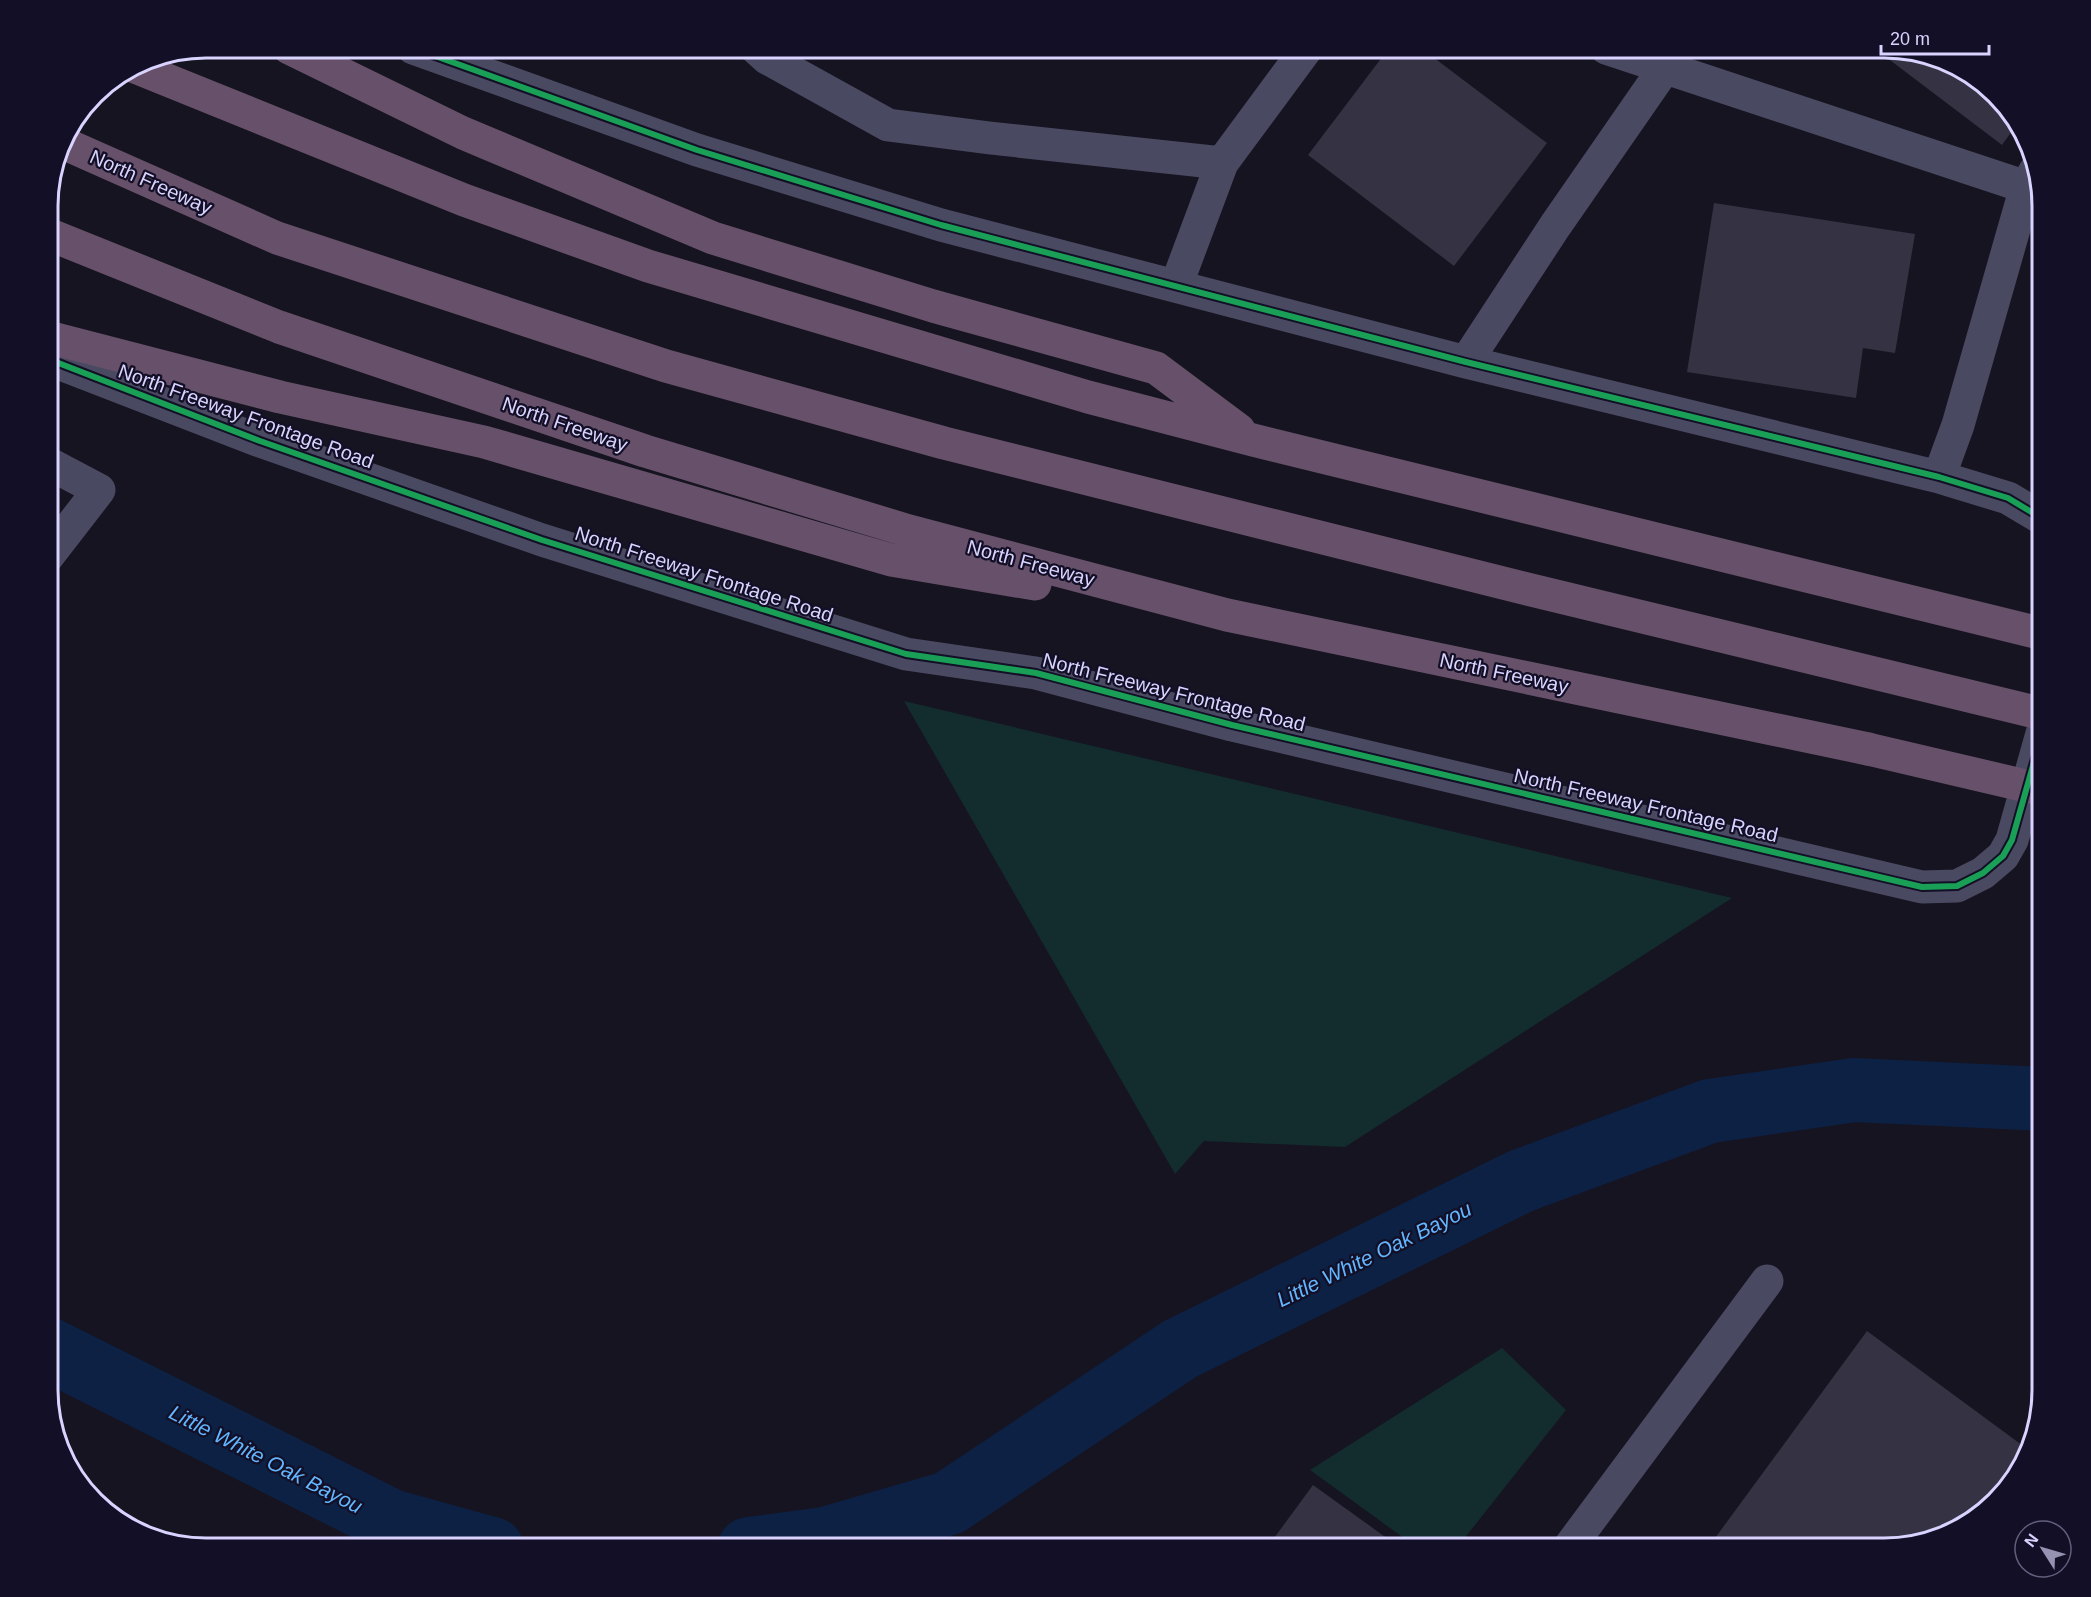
<svg xmlns="http://www.w3.org/2000/svg" width="2091" height="1597" viewBox="0 0 2091 1597" font-family="Helvetica,sans-serif">
  <rect width="100%" height="100%" fill="#161421"/>
  <path fill="#132c2d" d="M904,701L1732,898L1345,1147L1204,1141L1175,1174Z
    M1502,1348L1566,1410L1456,1549H1419L1310,1470Z"/>
  <g fill="none" stroke-linecap="round" stroke-linejoin="round">
    <path stroke="#0d2144" stroke-width="64" d="M48,1349L391,1521L492,1549
      M749,1549L825,1539L949,1503L1180,1349L1521,1181L1710,1111L1854,1090L2043,1099"/>
  </g>
  <path fill="#343243" d="M1389,48H1421L1547,143L1454,266L1308,155Z
    M1874,48L1936,57L1981,81L2017,124L2002,145Z
    M1714,203L1915,234L1895,353L1863,348L1856,398L1687,372Z
    M1867,1331L2030,1451L2010,1487L1954,1533L1884,1549H1707Z
    M1313,1485L1402,1549H1266Z"/>
  <g fill="none" stroke-linecap="round" stroke-linejoin="round">
    <path stroke="#4a4962" stroke-width="33" d="M413,48L697,150L941,225L1466,362L1939,477L2008,498L2043,519
      M756,48L767,58L888,125L990,138L1222,163
      M1606,48L2026,187
      M1176,286L1222,163L1307,48
      M48,359L260,441L542,540L906,654L1036,673L1232,725L1922,887L1957,886L1983,873L2003,856L2012,840L2043,730
      M1466,362L1555,226L1677,50
      M1939,477L1958,425L2026,187L2035,171
      M48,556L99,490L48,463
      M1568,1549L1767,1281"/>
    <path stroke="#67516a" stroke-width="33" d="M289,48L463,133L713,238L933,306L1156,368L1239,430
      M135,67L464,200L648,266L1088,397L1253,440L2043,634
      M63,143L277,238L666,366L944,443L1519,587L2043,714
      M48,234L279,327L645,451L909,531L1227,615L1868,749
      M48,337L280,397L484,442L891,560L1035,584"/>
    <path stroke="#67516a" stroke-width="33" d="M1868,749L2043,790"/>
    <defs>
      <path id="cycleway" d="M413,48L697,150L941,225L1466,362L1939,477L2008,498L2043,519
        M48,359L260,441L542,540L906,654L1036,673L1232,725L1922,887L1957,886L1983,873L2003,856L2012,840L2043,730"/>
    </defs>
    <use href="#cycleway" stroke="#130f26" stroke-width="10"/>
    <use href="#cycleway" stroke="#1a9f57" stroke-width="6"/>
  </g>
  <g text-anchor="middle" dominant-baseline="central" stroke-width="4.5" stroke-linejoin="round" paint-order="stroke">
    <g font-size="20" fill="#d9d4ff" stroke="#130f26">
      <text transform="translate(151 182) rotate(24)">North Freeway</text>
      <text transform="translate(246 416) rotate(20)">North Freeway Frontage Road</text>
      <text transform="translate(565 424) rotate(19)">North Freeway</text>
      <text transform="translate(1031 563) rotate(15)">North Freeway</text>
      <text transform="translate(704 574) rotate(18)">North Freeway Frontage Road</text>
      <text transform="translate(1504 673) rotate(12)">North Freeway</text>
      <text transform="translate(1174 692) rotate(14)">North Freeway Frontage Road</text>
      <text transform="translate(1646 805) rotate(13)">North Freeway Frontage Road</text>
    </g>
    <g font-size="21" font-style="italic" fill="#62b6ff" stroke="#130f26">
      <text transform="translate(1374 1254) rotate(-26)">Little White Oak Bayou</text>
      <text transform="translate(266 1459) rotate(27)">Little White Oak Bayou</text>
    </g>
  </g>
  <path d="M0 0H2091V1597H0ZM206 58H1884A148 148 0 0 1 2032 206V1390A148 148 0 0 1 1884 1538H206A148 148 0 0 1 58 1390V206A148 148 0 0 1 206 58Z" fill="#130f26" fill-rule="evenodd"/>
  <path fill="none" stroke="#d9d4ff" stroke-width="3" d="M206 58H1884A148 148 0 0 1 2032 206V1390A148 148 0 0 1 1884 1538H206A148 148 0 0 1 58 1390V206A148 148 0 0 1 206 58Z"/>
  <g transform="translate(2043 1549) rotate(307)"><circle r="28" fill="#130f26" stroke="#625e7d" stroke-width="1.5"/>
  <path d="M0-4.5L10 22L0 15L-10 22Z" fill="#9591b1"/>
  <text y="-9" font-size="16" font-weight="bold" text-anchor="middle" fill="#d9d4ff">N</text>
  </g>
  <path d="M1881 45v9h108v-9" fill="none" stroke="#d9d4ff" stroke-width="3"/>
  <text x="1890" y="45" font-size="18" fill="#d9d4ff" stroke="#130f26" stroke-width="4.5" paint-order="stroke">20 m</text>
</svg>
